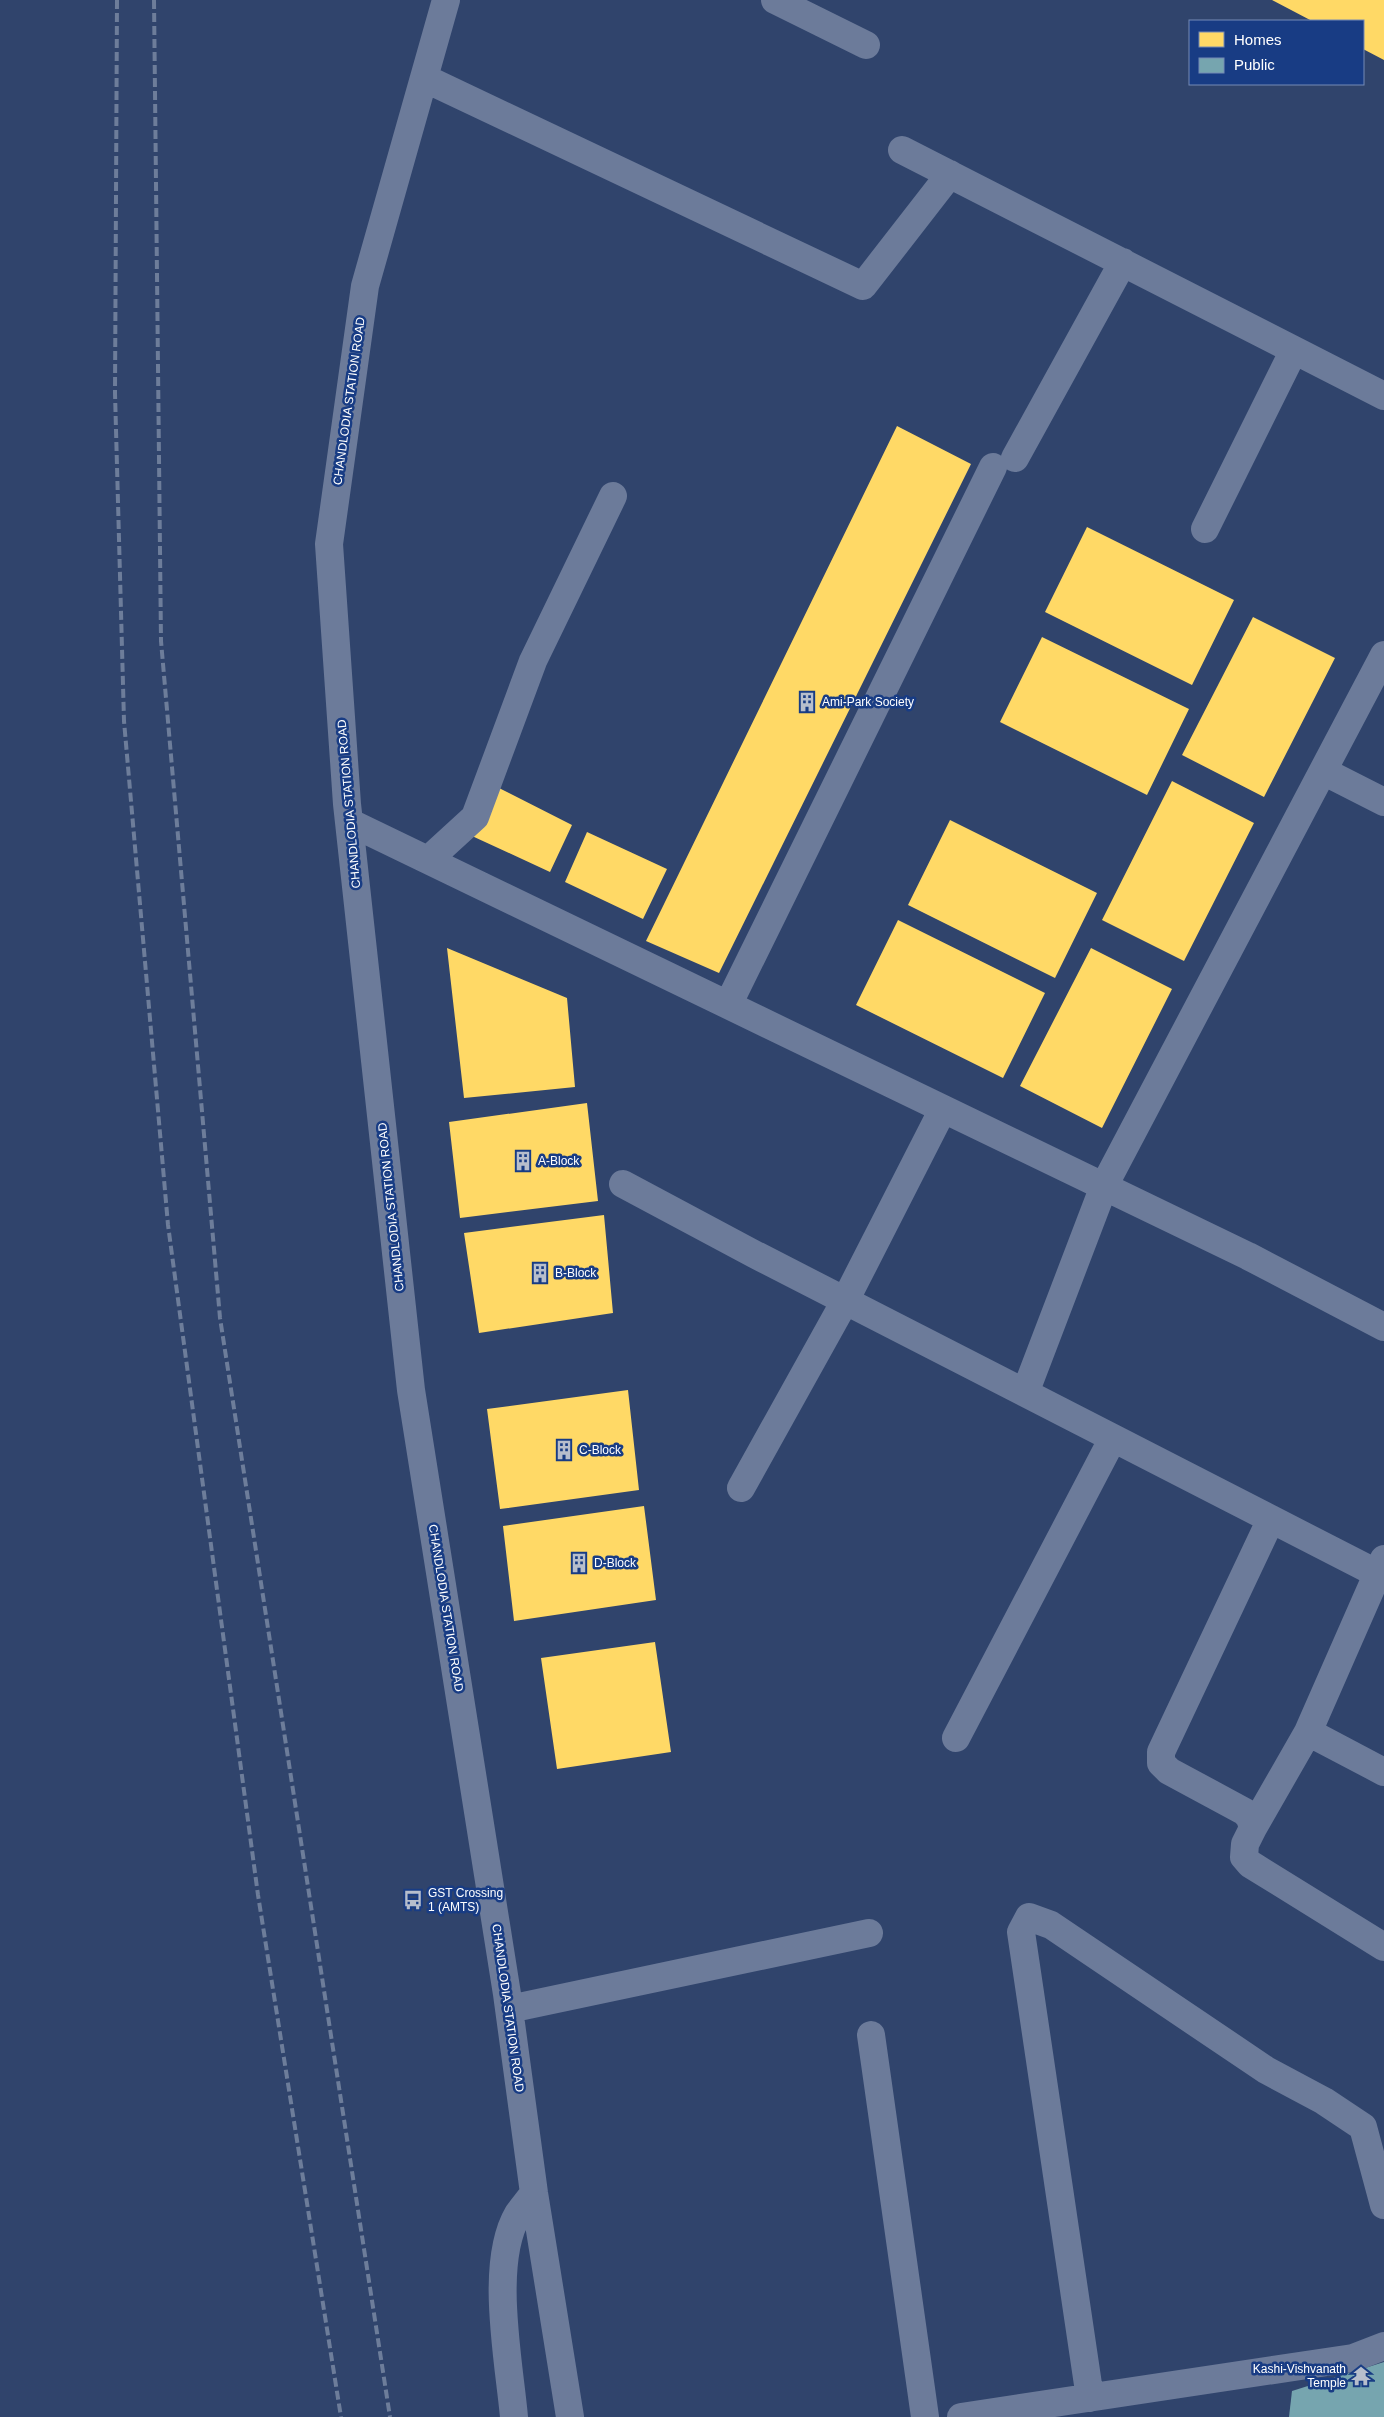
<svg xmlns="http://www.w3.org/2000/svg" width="1384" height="2417" viewBox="0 0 1384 2417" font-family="Helvetica,sans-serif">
  <rect width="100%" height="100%" fill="#30446c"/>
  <path fill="#ffd966" d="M1272,0H1384V60L1363,49V21H1312Z
    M897,426L971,464L719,973L646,941Z
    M1087,527L1234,600L1192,685L1045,612Z
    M1253,617L1335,658L1264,797L1182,755Z
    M1042,637L1189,709L1147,795L1000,722Z
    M1172,781L1254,823L1184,961L1102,920Z
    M497,787L572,825L550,872L472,836Z
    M950,820L1097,893L1055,978L908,905Z
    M587,832L667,869L643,919L565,882Z
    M898,920L1045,993L1003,1078L856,1005Z
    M447,948L567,998L575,1087L464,1098Z
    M1091,948L1172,989L1102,1128L1020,1086Z
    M587,1103L598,1201L460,1218L449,1122Z
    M604,1215L613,1313L479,1333L464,1233Z
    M628,1390L639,1490L500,1509L487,1409Z
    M644,1506L656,1600L514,1621L503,1526Z
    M655,1642L671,1752L557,1769L541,1658Z"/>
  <path fill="#76a5af" d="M1384,2362V2417H1289L1292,2391Z"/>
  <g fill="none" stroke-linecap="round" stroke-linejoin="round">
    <path stroke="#6c7b9a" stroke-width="28" d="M446,0L365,286L329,544L347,804L411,1390L507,1994L534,2193L570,2417
      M775,0L866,45
      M424,78L863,286L950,174
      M902,150L1384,396
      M1015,458L1123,262
      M1205,529L1294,350
      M1323,771L1384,802
      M349,822L1248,1256L1384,1327
      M428,860L475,817L533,661L613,496
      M728,1005L993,467
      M623,1184L754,1254L1384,1577
      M1025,1393L1104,1186L1384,655
      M741,1488L845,1301L943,1109
      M1384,1559L1308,1732L1253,1828L1245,1844L1244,1857L1250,1864L1384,1947
      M1308,1732L1384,1772
      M956,1738L1113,1438
      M1253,1828L1250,1818L1245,1812L1169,1771L1161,1763V1752L1271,1519
      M509,2009L869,1933
      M871,2035L925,2417
      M1090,2398L1021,1932L1029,1917L1051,1925L1266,2070L1324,2101L1363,2127L1384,2205
      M514,2417C509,2361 489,2263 518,2214C523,2207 529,2200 534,2193
      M961,2417L1353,2358L1384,2346"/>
    <path stroke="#6d7d9a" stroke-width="4" stroke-dasharray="9 4" stroke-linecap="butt" d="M117,0L115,393L124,721L168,1225L258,1895L341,2417
      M154,0L161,641L220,1318L390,2417"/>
  </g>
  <defs>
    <symbol id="building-bare" viewBox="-9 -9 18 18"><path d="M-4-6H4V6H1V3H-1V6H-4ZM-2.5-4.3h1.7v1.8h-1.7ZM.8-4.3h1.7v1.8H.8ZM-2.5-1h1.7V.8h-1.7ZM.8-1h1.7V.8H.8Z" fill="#b7becc" stroke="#183c84" stroke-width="2.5" paint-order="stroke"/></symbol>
    <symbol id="bus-bare" viewBox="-9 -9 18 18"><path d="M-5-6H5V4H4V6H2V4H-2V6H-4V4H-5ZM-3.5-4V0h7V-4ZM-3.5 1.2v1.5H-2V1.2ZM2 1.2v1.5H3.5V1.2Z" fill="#b7becc" stroke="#183c84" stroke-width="2.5" paint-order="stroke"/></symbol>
    <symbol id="temple-bare" viewBox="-9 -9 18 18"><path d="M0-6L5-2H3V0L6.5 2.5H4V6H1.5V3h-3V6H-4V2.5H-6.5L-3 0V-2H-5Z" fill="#b7becc" stroke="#183c84" stroke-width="2.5" paint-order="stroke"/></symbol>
  </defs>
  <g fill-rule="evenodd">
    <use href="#building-bare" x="793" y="688" width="28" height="28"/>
    <use href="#building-bare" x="509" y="1147" width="28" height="28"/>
    <use href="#building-bare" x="526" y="1259" width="28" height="28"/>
    <use href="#building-bare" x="550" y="1436" width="28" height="28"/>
    <use href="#building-bare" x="565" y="1549" width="28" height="28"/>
    <use href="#bus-bare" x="399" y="1886" width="28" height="28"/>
    <use href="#temple-bare" x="1347" y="2362" width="28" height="28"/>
  </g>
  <g text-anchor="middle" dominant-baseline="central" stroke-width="5" stroke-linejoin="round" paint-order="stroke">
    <g font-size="12" fill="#fff" stroke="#183c84">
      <text transform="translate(349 401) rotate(-82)">CHANDLODIA STATION ROAD</text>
      <text transform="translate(349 804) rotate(-95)">CHANDLODIA STATION ROAD</text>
      <text transform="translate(391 1207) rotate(-96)">CHANDLODIA STATION ROAD</text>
      <text transform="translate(446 1608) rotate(81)">CHANDLODIA STATION ROAD</text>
      <text transform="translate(508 2008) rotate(82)">CHANDLODIA STATION ROAD</text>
    </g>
    <g font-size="12" fill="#fff" stroke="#183c84" text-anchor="start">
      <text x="822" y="702">Ami-Park Society</text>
      <text x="538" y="1161">A-Block</text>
      <text x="555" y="1273">B-Block</text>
      <text x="579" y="1450">C-Block</text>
      <text x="594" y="1563">D-Block</text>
      <text x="428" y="1893">GST Crossing<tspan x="428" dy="14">1 (AMTS)</tspan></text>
      <text x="1346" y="2369" text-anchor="end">Kashi-Vishvanath<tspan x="1346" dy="14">Temple</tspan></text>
    </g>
  </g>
  <rect x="1189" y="20" width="175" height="65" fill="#183c84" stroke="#748ab5"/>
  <rect x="1199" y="32" width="25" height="15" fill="#ffd966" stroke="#748ab5"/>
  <text x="1234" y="45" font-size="15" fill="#ffffff">Homes</text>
  <rect x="1199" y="58" width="25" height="15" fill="#76a5af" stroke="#748ab5"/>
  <text x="1234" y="70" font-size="15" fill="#ffffff">Public</text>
</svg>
